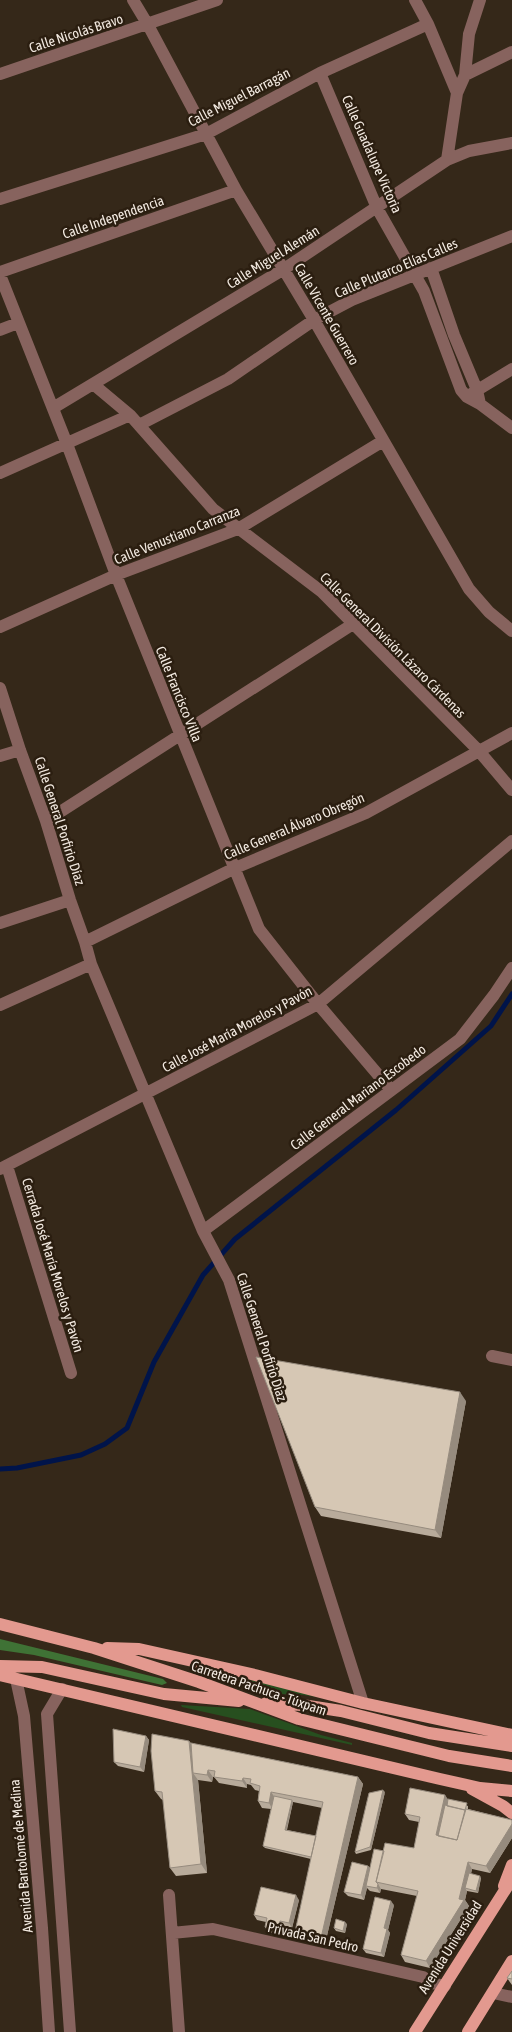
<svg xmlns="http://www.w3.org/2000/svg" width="512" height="2032" viewBox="0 0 512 2032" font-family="'Asap Condensed',sans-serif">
  <rect width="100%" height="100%" fill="#352819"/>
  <path fill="#274f1f" d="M188,1665L331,1699L303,1695L257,1693L205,1671L188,1666Z
    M181,1705L250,1709L321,1735L352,1743V1745L182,1707Z"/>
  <path fill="#3f7235" d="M0,1639L163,1679L167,1683L162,1685L34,1655L0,1650Z"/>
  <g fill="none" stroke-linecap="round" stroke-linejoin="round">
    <path stroke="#00144a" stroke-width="5" d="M0,1469L17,1468L81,1455L105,1444L127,1428L154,1362L203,1275L235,1239L396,1110L491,1026L512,994"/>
    <path stroke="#87635e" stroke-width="12" d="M133,0L148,25L236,190L314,320L469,589L489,612L512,631
      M415,0L428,24L457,93
      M320,73L377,208L424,291L461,390L467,397L480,404L512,428
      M0,74L217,0
      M465,75L512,52
      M447,160L457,93L465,75L469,34L480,0
      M0,199L206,134L320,73L428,24
      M431,268L454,335L477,390L480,404
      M0,272L236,190
      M0,275L67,444L116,575L259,929L318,1004L391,1090
      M0,330L18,323
      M93,384L130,415L213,509L322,592L478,750L512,790
      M471,394L512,369
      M53,408L284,269L447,160L469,151L512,143
      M139,425L228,379L314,320L352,300L512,236
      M0,473L130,415
      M0,627L116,575L238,529L383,441
      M0,688L20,750L46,821L70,900L85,942L91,964L203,1231L229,1280L363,1703
      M0,756L20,750
      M46,821L353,624
      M0,923L70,900
      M85,942L235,868L366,813L512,733
      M0,1005L91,964
      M7,1166L71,1373
      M0,1169L318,1004L512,841
      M203,1231L460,1039L494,995L512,968
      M492,1356L512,1360
      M16,1679L24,1716L42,1928L49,2032
      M62,1689L47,1714L70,2032
      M169,1895L179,2032
      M172,1933L213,1929L423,1977L432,1983L445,1986
      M493,1993L512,1997"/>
    <path stroke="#e3998f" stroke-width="12" d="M0,1624L94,1648L199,1682L299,1719L449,1756L512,1766
      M107,1648L139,1649L255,1675L363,1703L512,1735
      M0,1666L42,1667L164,1694L239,1701
      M0,1675L440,1779L480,1788L512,1791
      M266,1703L302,1705L341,1711L429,1733L512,1746
      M472,1789L503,1806L512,1813
      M504,1886L512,1865
      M415,2032L512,1879
      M468,2032L512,1961"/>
  </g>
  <path fill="#b8ab9b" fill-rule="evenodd" d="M466,1401L441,1538L321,1516L315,1507Z
    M146,1736L149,1740L144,1772L118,1766L114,1762Z
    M189,1741L191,1743L358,1777L363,1784L325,1944L299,1939L295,1932L311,1859L265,1848L263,1846L271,1809L262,1808L258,1801L259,1791L255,1790L251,1785L247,1784V1788L219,1783L214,1777H213L212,1782L198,1780L207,1873L176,1876L170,1868L163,1800L161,1799L155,1791ZM293,1802L322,1808L316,1836L287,1830Z
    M385,1792L371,1850L356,1854L355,1852Z
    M448,1799L468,1806V1809L512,1820V1838L490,1873L472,1869L471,1874L481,1878L478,1893L467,1891L465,1900L469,1906L430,1968L405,1962L401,1955L417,1896L381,1889L380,1893L370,1891L367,1888L364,1900L348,1896L344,1892L368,1866L370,1868L384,1851L414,1848L419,1822L409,1820L405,1814Z
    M299,1900L292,1928L284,1926L281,1935L268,1932L265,1927L266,1922L257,1920L254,1915Z
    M394,1905L388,1930L390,1933L384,1957L366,1953L363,1949Z
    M347,1924L345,1933L336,1931L334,1928Z
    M512,1971V1985L507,1978Z"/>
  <path fill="#968b7e" d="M460,1392L466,1401L441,1538L435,1530Z
    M146,1736L149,1740L144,1772L140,1767Z
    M189,1741L195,1750L193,1773L198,1780L207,1873L201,1864Z
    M208,1770L213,1777L212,1782L207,1775Z
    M358,1777L363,1784L325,1944L321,1938Z
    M243,1778L247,1784V1788L242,1781Z
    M383,1790L385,1792L371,1850L370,1847Z
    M271,1792L276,1799L273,1810L269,1803Z
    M445,1795L450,1802L442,1838L436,1835Z
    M292,1800L293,1802L286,1832L285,1830Z
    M512,1824V1838L490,1873L486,1866Z
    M468,1862L472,1869L467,1889L465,1888L467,1891L465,1900L469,1906L430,1968L426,1961L459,1899Z
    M368,1866L372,1870L366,1886L367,1888L364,1900L361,1895Z
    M480,1876L481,1878L478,1893L476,1891Z
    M378,1884L381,1889L380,1893L377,1888Z
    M296,1895L299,1900L292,1928L289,1923Z
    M391,1901L394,1905L388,1930L390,1933L384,1957L381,1953L384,1928Z
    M280,1921L284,1926L281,1935L278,1930Z
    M345,1922L347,1924L345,1933L343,1931Z"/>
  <path fill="#d6c7b4" stroke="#968b7e" d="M256,1357L460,1392L435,1530L315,1507Z
    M113,1729L146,1736L140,1767L114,1762Z
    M152,1734L189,1741L201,1864L170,1868L162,1792L155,1791L151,1751Z
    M191,1743L358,1777L321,1938L295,1932L323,1802L271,1792L269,1803L258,1801L260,1786L250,1783L251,1779L243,1778L242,1781L214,1777L215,1771L208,1770L207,1775L193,1773Z
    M410,1788L445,1795L436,1835L457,1840L466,1809L512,1820V1824L486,1866L468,1862L459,1899L464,1900L426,1961L401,1955L418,1891L376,1882L385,1843L414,1848L420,1817L405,1814Z
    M383,1790L370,1847L355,1852L369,1793Z
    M274,1796L292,1800L285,1830L316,1836L311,1857L263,1846Z
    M448,1799L467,1803L465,1810L447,1806Z
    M445,1805L465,1810L457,1840L438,1836Z
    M374,1849L384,1851L376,1882L378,1884L377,1888L366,1886Z
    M352,1862L368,1866L361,1895L344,1892Z
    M469,1873L480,1876L476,1891L465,1888Z
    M261,1887L296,1895L289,1923L280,1921L278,1930L265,1927L267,1918L254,1915Z
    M375,1897L391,1901L384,1928L387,1929L381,1953L363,1949Z
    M336,1919L345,1922L343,1931L334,1928Z
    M512,1971V1979L507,1978Z"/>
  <g text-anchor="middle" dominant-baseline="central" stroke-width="5" stroke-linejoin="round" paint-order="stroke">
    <g font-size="14" fill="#f3eae1" stroke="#2b1e10">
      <text transform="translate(76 33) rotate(-18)">Calle Nicolás Bravo</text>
      <text transform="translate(239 97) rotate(-27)">Calle Miguel Barragán</text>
      <text transform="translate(372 154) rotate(66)">Calle Guadalupe Victoria</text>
      <text transform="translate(113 217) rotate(-19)">Calle Independencia</text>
      <text transform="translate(273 257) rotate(-32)">Calle Miguel Alemán</text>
      <text transform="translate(396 268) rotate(-23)">Calle Plutarco Elías Calles</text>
      <text transform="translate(327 314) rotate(60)">Calle Vicente Guerrero</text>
      <text transform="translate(177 535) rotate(-22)">Calle Venustiano Carranza</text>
      <text transform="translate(393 645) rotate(45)">Calle General División Lázaro Cárdenas</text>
      <text transform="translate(179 694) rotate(68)">Calle Francisco Villa</text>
      <text transform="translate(60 821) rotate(72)">Calle General Porfirio Díaz</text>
      <text transform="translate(294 826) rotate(-23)">Calle General Álvaro Obregón</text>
      <text transform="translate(237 1029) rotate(-28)">Calle José María Morelos y Pavón</text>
      <text transform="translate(358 1097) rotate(-37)">Calle General Mariano Escobedo</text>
      <text transform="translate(53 1265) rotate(73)">Cerrada José María Morelos y Pavón</text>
      <text transform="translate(262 1337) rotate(72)">Calle General Porfirio Díaz</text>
      <text transform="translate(259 1688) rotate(19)">Carretera Pachuca - Túxpam</text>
      <text transform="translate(21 1856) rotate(-95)">Avenida Bartolomé de Medina</text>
      <text transform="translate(313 1937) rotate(13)">Privada San Pedro</text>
      <text transform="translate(450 1947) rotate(-58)">Avenida Universidad</text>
    </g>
  </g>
</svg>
